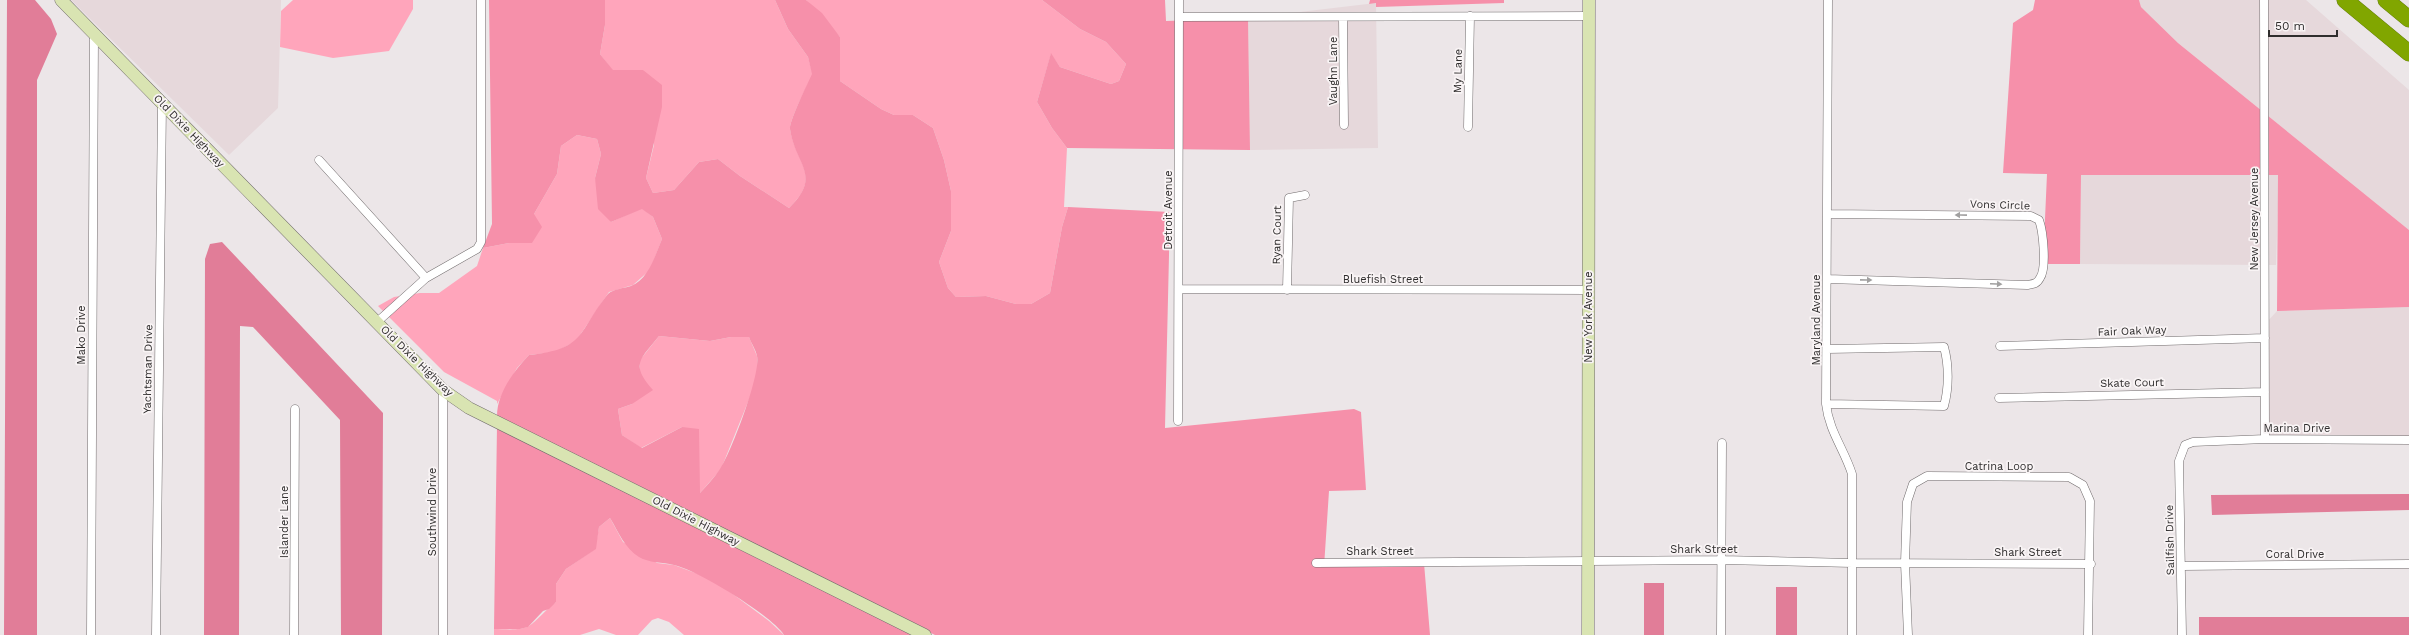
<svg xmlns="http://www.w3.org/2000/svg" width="2409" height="635" viewBox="0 0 2409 635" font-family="'Work Sans',sans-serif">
  <rect width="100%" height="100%" fill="#ece6e8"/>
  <path fill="#e6d8db" d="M71,0H281L278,108L229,155Z
    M2139,0H2306L2409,90V230L2178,43L2141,7Z
    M1376,3L1378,148L1250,150L1248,18Z
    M2081,175H2279L2276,265L2080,264Z
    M2409,307V437L2269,441L2266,323L2277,311Z"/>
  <path fill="#ffa5bb" d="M293,0H413V9L389,51L333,58L280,47L281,11Z
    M605,0H775L788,29L808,57L813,75C808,83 789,121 790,129C796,165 823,175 789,208L740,176L718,159L699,162L674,190L653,193L646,178L654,145L643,70L613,71L600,54L605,25Z
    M806,0H1042L1080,29L1106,42L1126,64L1119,81L1111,84L1060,67L1051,54L1037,102L1052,128L1067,148L1064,207H1068L1062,227L1050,293L1031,304H1016L986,296L956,297L948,288L939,262L951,231V191L944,160L933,128L913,115H894L881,109L840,81V37Z
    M577,135L597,139L601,154L595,178L611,222L642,208L653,217L662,239L650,270L633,285L609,292L576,341L555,352L529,355L517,368L497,404V401L444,372L378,306L394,297L420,293H439L477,266L483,248L509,243H532L534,214L557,174L561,146Z
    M659,336L710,341L731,337H749L757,356L758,371L754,387L721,469L700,493L682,427L641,448L622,435L618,409L632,404L640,375V360Z
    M610,518L623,542L657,563L674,565L698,574L722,586L769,621L784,635H684L669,622L658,618L652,620L638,635H616L599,629L580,635H494V629C505,629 520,631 529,626C537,621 547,608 556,602V584L566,569L595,549L599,527Z"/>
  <path fill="#f690aa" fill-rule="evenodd" d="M489,0H605V25L600,54L613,70H643L662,85V107L646,178L653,193L674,190L699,162L718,159L740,176L789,208C823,175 795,165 790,129C789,121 808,83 812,74L808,57L788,29L775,0H806L822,13L840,37V81L881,109L894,115H913L933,128L944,160L951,191V231L939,262L948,288L956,297L986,296L1016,304H1031L1050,293L1062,227L1068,207L1170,212L1165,428L1354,409L1361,412L1366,490L1329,491L1324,567L1424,563L1430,635H935L497,416C497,393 514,371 529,355C587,349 577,332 608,294C613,289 625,288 631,286C649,279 655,255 662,239L653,217L642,209L611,222L598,209L595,178L601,154L597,139L577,135L561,146L557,174L534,214L542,227L532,243H509L483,248L492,224ZM659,336L710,341L731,337H749C751,343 756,350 757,356C761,374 731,453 720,469C714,478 707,485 700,493L699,429L682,427L642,448L622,435L618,409L632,404L653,390C630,364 640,360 659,336Z
    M1042,0H1165L1166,21L1248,18L1250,150L1067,148L1052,128L1037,102L1051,53L1060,67L1111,84L1119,81L1126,64L1106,42L1080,29Z
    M1370,0H1504V3L1376,7V3L1369,4Z
    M2035,0H2139L2141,7L2178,43L2409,230V307L2277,311L2278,175H2081L2080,264H2043L2047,174L2003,173L2013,23L2033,10Z
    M497,426L914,635H784C772,616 698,570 674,565C662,562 649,563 639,557C625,549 618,531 610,518L599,527L596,549L566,569L556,584V602L549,609L543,611L528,627L520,629H494Z"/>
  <path fill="#e17d98" d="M7,0H35L51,19L57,34L37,80V635H4Z
    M222,242L383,413L382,635H341L340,420L253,327L240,326L239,635H204L205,259L210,244Z
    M2409,494V510L2212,515L2211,495Z
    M1644,583H1664V635H1644Z
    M1776,587H1797V635H1776Z
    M2199,617H2409V635H2199Z"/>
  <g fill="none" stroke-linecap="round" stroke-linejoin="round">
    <defs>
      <path id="street" d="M1828,0L1826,404C1829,431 1844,449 1852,474V635
        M2264,0L2265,439
        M1179,17L1589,16
        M1343,17L1344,125
        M1468,127L1470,16
        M319,160L426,278
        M1827,279L2027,285C2033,284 2037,284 2040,278C2047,268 2043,231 2039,220L2031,216L1827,214
        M1179,289L1588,290
        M1287,290L1289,198L1305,195
        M376,323L426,278L477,249L481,242V0
        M2000,346L2265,338
        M1999,398L2265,392
        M1826,404L1944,406C1949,388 1949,365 1944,347L1827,349
        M1178,421L1179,0
        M1316,563L1721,560L1852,563L2091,564
        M2182,566L2409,564
        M91,635L94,35
        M156,635L162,103
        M294,635L295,409
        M443,635V390
        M1721,635L1722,443
        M1908,635L1905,563L1907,502L1913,484L1927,476L2069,477L2083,485L2090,501L2088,635
        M2182,635L2179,461L2185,445L2193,442L2265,439L2409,440"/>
      <path id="secondary" d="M61,0L443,390L469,408L925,635
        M1588,635L1589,0"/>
      <path id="highway" d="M2345,0L2409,53
        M2386,0L2409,19"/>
    </defs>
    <use href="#street" stroke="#706b6c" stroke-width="9"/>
    <use href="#secondary" stroke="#706b6c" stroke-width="13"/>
    <use href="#highway" stroke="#647c10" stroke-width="17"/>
    <use href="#street" stroke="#fff" stroke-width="8"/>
    <use href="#secondary" stroke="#d9e4b2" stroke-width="12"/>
    <use href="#highway" stroke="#81a600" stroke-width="16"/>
  </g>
  <defs><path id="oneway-solid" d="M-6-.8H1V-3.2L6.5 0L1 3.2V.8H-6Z"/></defs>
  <g fill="#a1a0a0">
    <use href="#oneway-solid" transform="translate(1961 215) rotate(-179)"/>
    <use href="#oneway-solid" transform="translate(1866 280) rotate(1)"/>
    <use href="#oneway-solid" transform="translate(1996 284) rotate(3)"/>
  </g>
  <g text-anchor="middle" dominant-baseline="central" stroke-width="3.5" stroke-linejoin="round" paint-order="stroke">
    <g font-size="11" fill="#2f2d2d" stroke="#f9f4f5">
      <text transform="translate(1333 71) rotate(-90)">Vaughn Lane</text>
      <text transform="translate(1458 71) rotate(-89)">My Lane</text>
      <text transform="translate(189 131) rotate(46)">Old Dixie Highway</text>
      <text transform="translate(2000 205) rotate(2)">Vons Circle</text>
      <text transform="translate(1168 210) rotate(-90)">Detroit Avenue</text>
      <text transform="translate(2254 219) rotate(-90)">New Jersey Avenue</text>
      <text transform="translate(1277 235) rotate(-89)">Ryan Court</text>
      <text x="1383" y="279">Bluefish Street</text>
      <text transform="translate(1588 317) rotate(-90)">New York Avenue</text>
      <text transform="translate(1816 320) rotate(-90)">Maryland Avenue</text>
      <text transform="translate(2132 331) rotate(-2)">Fair Oak Way</text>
      <text transform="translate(81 335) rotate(-90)">Mako Drive</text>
      <text transform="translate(417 361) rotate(44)">Old Dixie Highway</text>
      <text transform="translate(148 369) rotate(-89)">Yachtsman Drive</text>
      <text transform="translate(2132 383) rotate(-1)">Skate Court</text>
      <text x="2297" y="428">Marina Drive</text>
      <text x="1999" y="466">Catrina Loop</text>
      <text transform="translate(432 512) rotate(-90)">Southwind Drive</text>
      <text transform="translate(696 521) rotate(27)">Old Dixie Highway</text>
      <text transform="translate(284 522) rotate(-90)">Islander Lane</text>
      <text transform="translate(2170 540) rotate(-91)">Sailfish Drive</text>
      <text x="1704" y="549">Shark Street</text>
      <text x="1380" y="551">Shark Street</text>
      <text x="2028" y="552">Shark Street</text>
      <text x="2295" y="554">Coral Drive</text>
    </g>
  </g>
  <path d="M2269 30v6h68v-6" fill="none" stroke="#2f2d2d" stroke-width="2"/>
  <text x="2275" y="30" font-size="12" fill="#2f2d2d" stroke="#f9f4f5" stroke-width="3" paint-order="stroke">50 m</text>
</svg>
